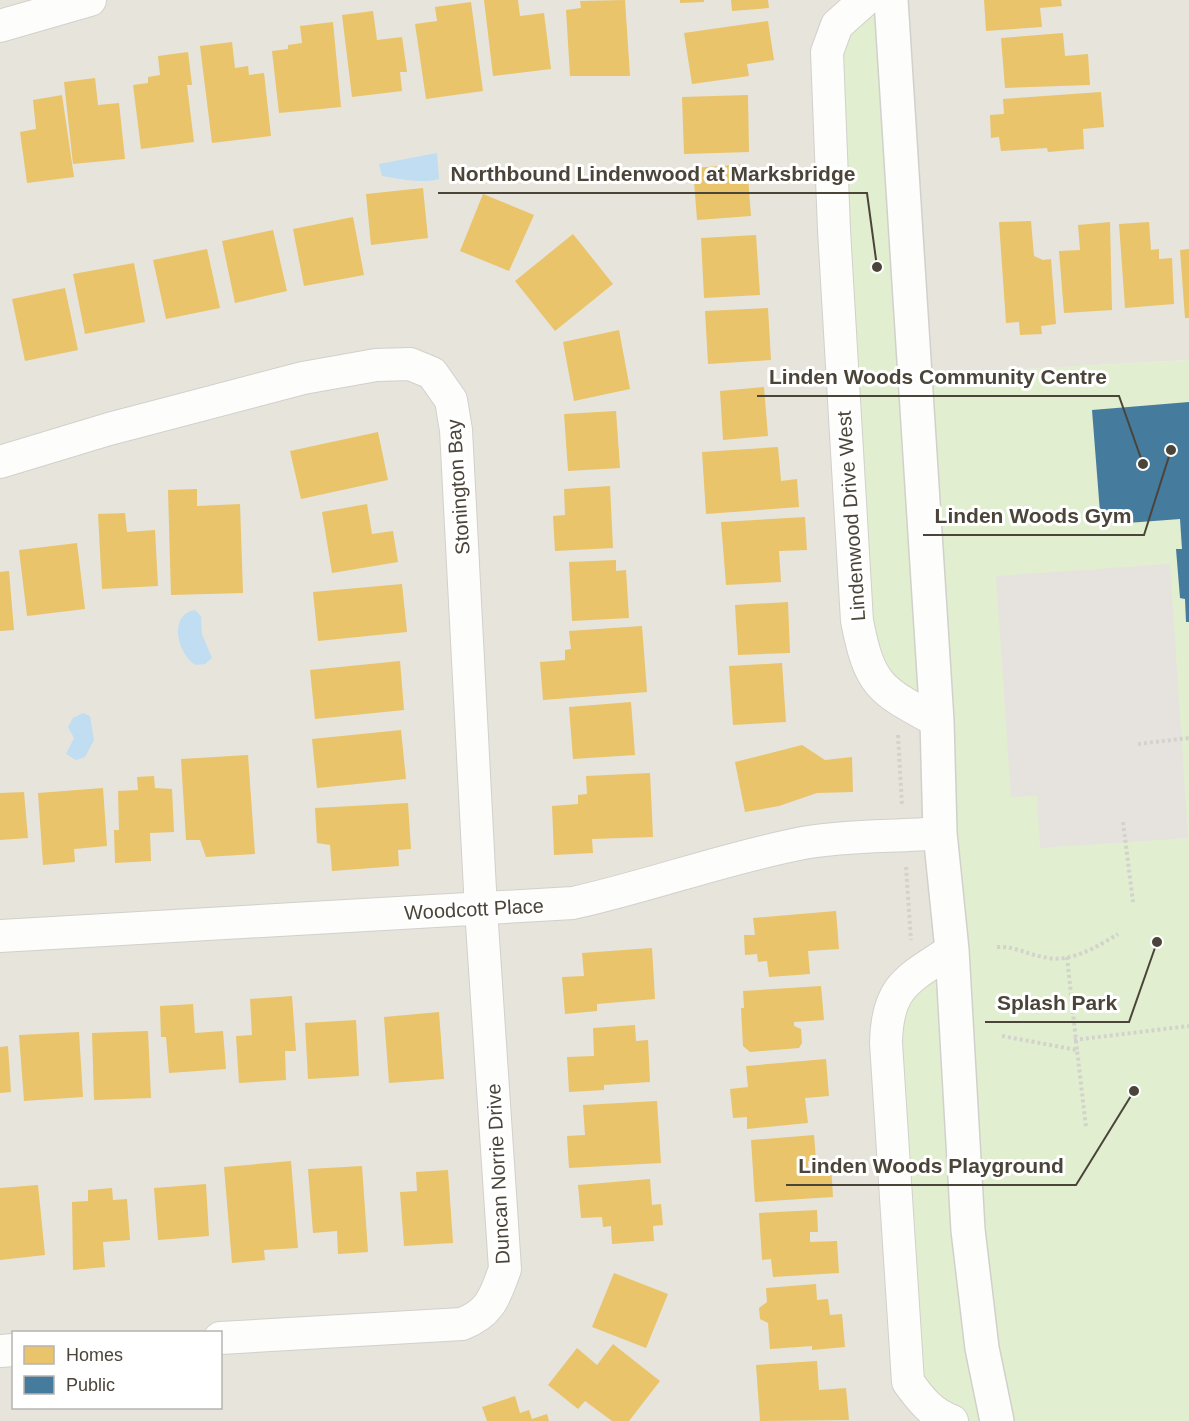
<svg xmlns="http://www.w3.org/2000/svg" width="1189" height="1421" viewBox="0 0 1189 1421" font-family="Arial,sans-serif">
  <rect width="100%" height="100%" fill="#f4f2ee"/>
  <path fill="#e7e4dc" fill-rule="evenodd" d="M0,0H1189V360L916,375L997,1421H0ZM14,1332H220V1408H14Z"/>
  <path fill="#e1eecf" d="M891,0L916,375L1189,360V1421H952L922,1403L887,1017L952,950L937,721L870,672L837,25Z"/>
  <path fill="#e6e3df" d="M1170,564L1188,838L1040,848L1037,796L1011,797L996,576Z"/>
  <path fill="#c0ddf1" d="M437,153L439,179C421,184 401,179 382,176L379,164Z
    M195,610L201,616L202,634L212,658L205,664L196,665C178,655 167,615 195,610Z
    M83,713L90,716L94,740L85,757L76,760L66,754L74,738L68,727L73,718Z"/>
  <path fill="#e9c46a" d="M484,0H518L520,16L544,13L551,69L493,76Z
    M625,0L630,76H570L566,10L581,8L580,1Z
    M680,0H704V2L680,3Z
    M731,0H768L769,8L732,11Z
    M984,0H1061L1062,6L1040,8L1042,27L986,31Z
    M471,2L483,91L426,99L415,24L437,21L435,7Z
    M373,11L377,40L402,37L407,72H400L402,91L352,97L342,15Z
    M768,21L774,60L747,64L749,76L692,84L684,33Z
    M333,22L341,107L279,113L272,51L288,49V45L302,43L300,26Z
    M1063,33L1065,56L1088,54L1090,85L1005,88L1001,38Z
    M232,42L235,68L248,66L249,75L264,73L271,136L212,143L200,46Z
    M188,52L192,85H187L194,142L141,149L133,85L148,83V77L160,75L158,56Z
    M95,78L98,105L119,103L125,159L73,164L64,82Z
    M1101,92L1104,127L1083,129L1084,149L1048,152L1047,148L1001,151L999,137L991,138L990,115L1004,114L1003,99Z
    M62,95L74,177L27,183L20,132L36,129L33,100Z
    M748,95L749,152L684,154L682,97Z
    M747,164L751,216L697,220L693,168Z
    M423,188L428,238L371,245L366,194Z
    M483,194L534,215L509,271L460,251Z
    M353,217L364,275L304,286L293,229Z
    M1031,221L1034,256L1043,260L1051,259L1056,324L1041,326L1042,334L1020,335L1019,322L1006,323L999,222Z
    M1110,222L1112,310L1064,313L1059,251L1080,250L1078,225Z
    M1149,222L1151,250L1159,249V259L1172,258L1174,304L1125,308L1119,224Z
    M273,230L287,291L235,303L222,241Z
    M573,234L613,284L555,331L515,281Z
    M756,235L760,295L704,298L701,238Z
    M207,249L220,308L166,319L153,260Z
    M1189,249V318H1185L1180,250Z
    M134,263L145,322L85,334L73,274Z
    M65,288L78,350L25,361L12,299Z
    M768,308L771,360L708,364L705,311Z
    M619,330L630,389L574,401L563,342Z
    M764,387L768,436L723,440L720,391Z
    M616,411L620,468L568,471L564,414Z
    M378,432L388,480L301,499L290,451Z
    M778,447L781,481L797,479L799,507L706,514L702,452Z
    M610,486L613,548L555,551L553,516L565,515L564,489Z
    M197,489V506L240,504L243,593L171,595L168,490Z
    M367,504L372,534L393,531L398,562L332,573L322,512Z
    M125,513L127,532L155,530L158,586L102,589L98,514Z
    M805,517L807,550L779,551L781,582L726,585L721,522Z
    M77,543L85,609L27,616L19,550Z
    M616,560V571L626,570L629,618L572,621L569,562Z
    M9,571L14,630L0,631V572Z
    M402,584L407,632L318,641L313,592Z
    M788,602L790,653L738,655L735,605Z
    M642,626L647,692L543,700L540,662L565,660V650L571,649L569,631Z
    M400,661L404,710L315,719L310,670Z
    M782,663L786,722L733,725L729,666Z
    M631,702L635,755L573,759L569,707Z
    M401,730L406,779L317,788L312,739Z
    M802,745L825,760L852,757L853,792L817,793L779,806L745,812L735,762Z
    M248,755L255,854L206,857L200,840H186L181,759Z
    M650,773L653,837L592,839L593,853L554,855L552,806L578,804V795L587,794L586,776Z
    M154,776L155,788L172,789L174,832L150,833L151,861L115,863L114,830H119L118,791L138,790L137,777Z
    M103,788L107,846L74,849L75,862L43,865L38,793Z
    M24,792L28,838L0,840V793Z
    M408,803L411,849L398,850L399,866L332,871L330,845L317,843L315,808Z
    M836,911L839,949L808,951L810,974L769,977L767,961L758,962L757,954L745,955L744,935H755L753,918Z
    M652,948L655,999L597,1004V1011L565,1014L562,977L584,976L582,953Z
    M821,986L824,1020L794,1022V1026L801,1029L802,1043L799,1048L750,1052L743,1046L741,1008H744L743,991Z
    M292,996L296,1051H285L286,1080L239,1083L236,1036L252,1035L250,999Z
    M193,1004L195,1033L223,1031L226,1069L169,1073L166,1037H161L160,1006Z
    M439,1012L444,1079L389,1083L384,1017Z
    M356,1020L359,1076L308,1079L305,1023Z
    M635,1025L636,1041L648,1040L650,1082L604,1085V1090L569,1092L567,1057L594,1056L593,1028Z
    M148,1031L151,1098L94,1100L92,1033Z
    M79,1032L83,1097L24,1101L19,1035Z
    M8,1046L11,1092L0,1093V1047Z
    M826,1059L829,1096L805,1098L808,1123L747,1129V1117L733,1118L730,1089L748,1087L746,1066Z
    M657,1101L661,1163L569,1168L567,1136L585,1135L583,1105Z
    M814,1135L816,1160L808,1161V1167L831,1165L833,1197L755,1202L751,1140Z
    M291,1161L298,1248L264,1250L265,1260L232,1263L224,1167Z
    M362,1166L368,1252L338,1254L337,1231L313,1233L308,1169Z
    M448,1170L453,1243L404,1246L400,1192L417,1191L416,1172Z
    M650,1179L652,1205L661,1204L663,1225L653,1226L654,1241L612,1244L611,1226L603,1227L602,1217L581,1218L578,1185Z
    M206,1184L209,1236L158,1240L154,1188Z
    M38,1185L45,1255L0,1260V1188Z
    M112,1188L113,1200L127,1199L130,1240L103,1242L105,1267L73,1270L72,1202L88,1201V1190Z
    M817,1210L818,1232H810V1242L837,1241L839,1273L773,1277L771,1259L762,1260L759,1213Z
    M614,1273L668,1294L646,1348L592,1327Z
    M816,1284L817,1300L828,1299L830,1315L842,1314L845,1347L812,1350V1346L770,1349L768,1323L760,1319L759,1308L767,1302L766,1288Z
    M613,1344L660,1381L629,1421H612L585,1401L578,1409L548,1385L577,1348L597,1365Z
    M817,1361L819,1390L846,1388L849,1420L760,1421L756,1365Z
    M515,1396L520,1413L529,1410L532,1419L547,1414L549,1421H487L482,1407Z"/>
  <path fill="#457b9d" d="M1189,402V622H1186L1185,599L1180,598L1176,549H1182L1180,519L1101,525L1092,410Z"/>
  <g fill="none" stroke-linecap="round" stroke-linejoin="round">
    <defs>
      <path id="minor" d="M865,0L837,25L827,52L834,230L857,621C870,687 880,690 937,721
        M0,26L90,0
        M0,462L109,429L303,378L376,365L410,364L432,373L451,400L456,430L481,909L505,1269C495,1296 491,1313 462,1324L220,1338
        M0,936L573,903C650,886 725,858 803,843C848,835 895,837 940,833
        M0,1351L14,1350
        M952,1421C931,1413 921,1400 908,1382L886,1043C887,986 908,979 952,950"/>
      <path id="tertiary" d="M891,0L937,721L940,833L952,950L968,1230L982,1348L997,1421"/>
    </defs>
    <use href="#minor" stroke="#d2d0cb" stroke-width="34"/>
    <use href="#tertiary" stroke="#d2d0cb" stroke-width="36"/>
    <path stroke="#d3d2cc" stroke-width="4" stroke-dasharray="3 3" stroke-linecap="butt" d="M898,735L902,806
      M1138,744L1189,738
      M1123,822L1133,902
      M906,867L911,940
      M997,947C1014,946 1027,954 1043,957C1069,964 1097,947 1118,934
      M1067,957L1077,1050
      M1002,1036L1077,1050L1086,1127
      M1074,1040L1189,1026"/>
    <use href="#minor" stroke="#fdfdfc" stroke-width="32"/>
    <use href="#tertiary" stroke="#fdfdfc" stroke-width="33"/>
  </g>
  <g text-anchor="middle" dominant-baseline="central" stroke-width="6" stroke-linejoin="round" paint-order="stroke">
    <g font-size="20" fill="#4b4439" stroke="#fff">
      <text transform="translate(458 487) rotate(-94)">Stonington Bay</text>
      <text transform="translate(851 516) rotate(-94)">Lindenwood Drive West</text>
      <text transform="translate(474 909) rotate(-3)">Woodcott Place</text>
      <text transform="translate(498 1174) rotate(-93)">Duncan Norrie Drive</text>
    </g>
  </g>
  <path fill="none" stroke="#4b4439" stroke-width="2" d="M877 267L867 193H438M1143 464L1119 396H757M1171 450L1144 535H923M1157 942L1129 1022H985M1134 1091L1076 1185H786"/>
  <g fill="#4b4439" stroke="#fff" stroke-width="2">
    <circle cx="877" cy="267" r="6"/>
    <circle cx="1143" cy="464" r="6"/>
    <circle cx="1171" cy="450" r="6"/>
    <circle cx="1157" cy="942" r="6"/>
    <circle cx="1134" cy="1091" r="6"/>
  </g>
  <g font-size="21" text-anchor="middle" font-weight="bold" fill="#4b4439" stroke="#fff" stroke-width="6" stroke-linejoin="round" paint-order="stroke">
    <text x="653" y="181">Northbound Lindenwood at Marksbridge</text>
    <text x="938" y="384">Linden Woods Community Centre</text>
    <text x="1033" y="523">Linden Woods Gym</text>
    <text x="1057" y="1010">Splash Park</text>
    <text x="931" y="1173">Linden Woods Playground</text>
  </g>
  <rect x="12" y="1331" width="210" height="78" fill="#ffffff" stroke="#b7b4b0" stroke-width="1.5"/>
  <rect x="24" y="1346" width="30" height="18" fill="#e9c46a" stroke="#b7b4b0" stroke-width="1.5"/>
  <text x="66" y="1361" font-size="18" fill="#4b4439">Homes</text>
  <rect x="24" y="1376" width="30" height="18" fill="#457b9d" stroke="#b7b4b0" stroke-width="1.5"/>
  <text x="66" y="1391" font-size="18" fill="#4b4439">Public</text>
</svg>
